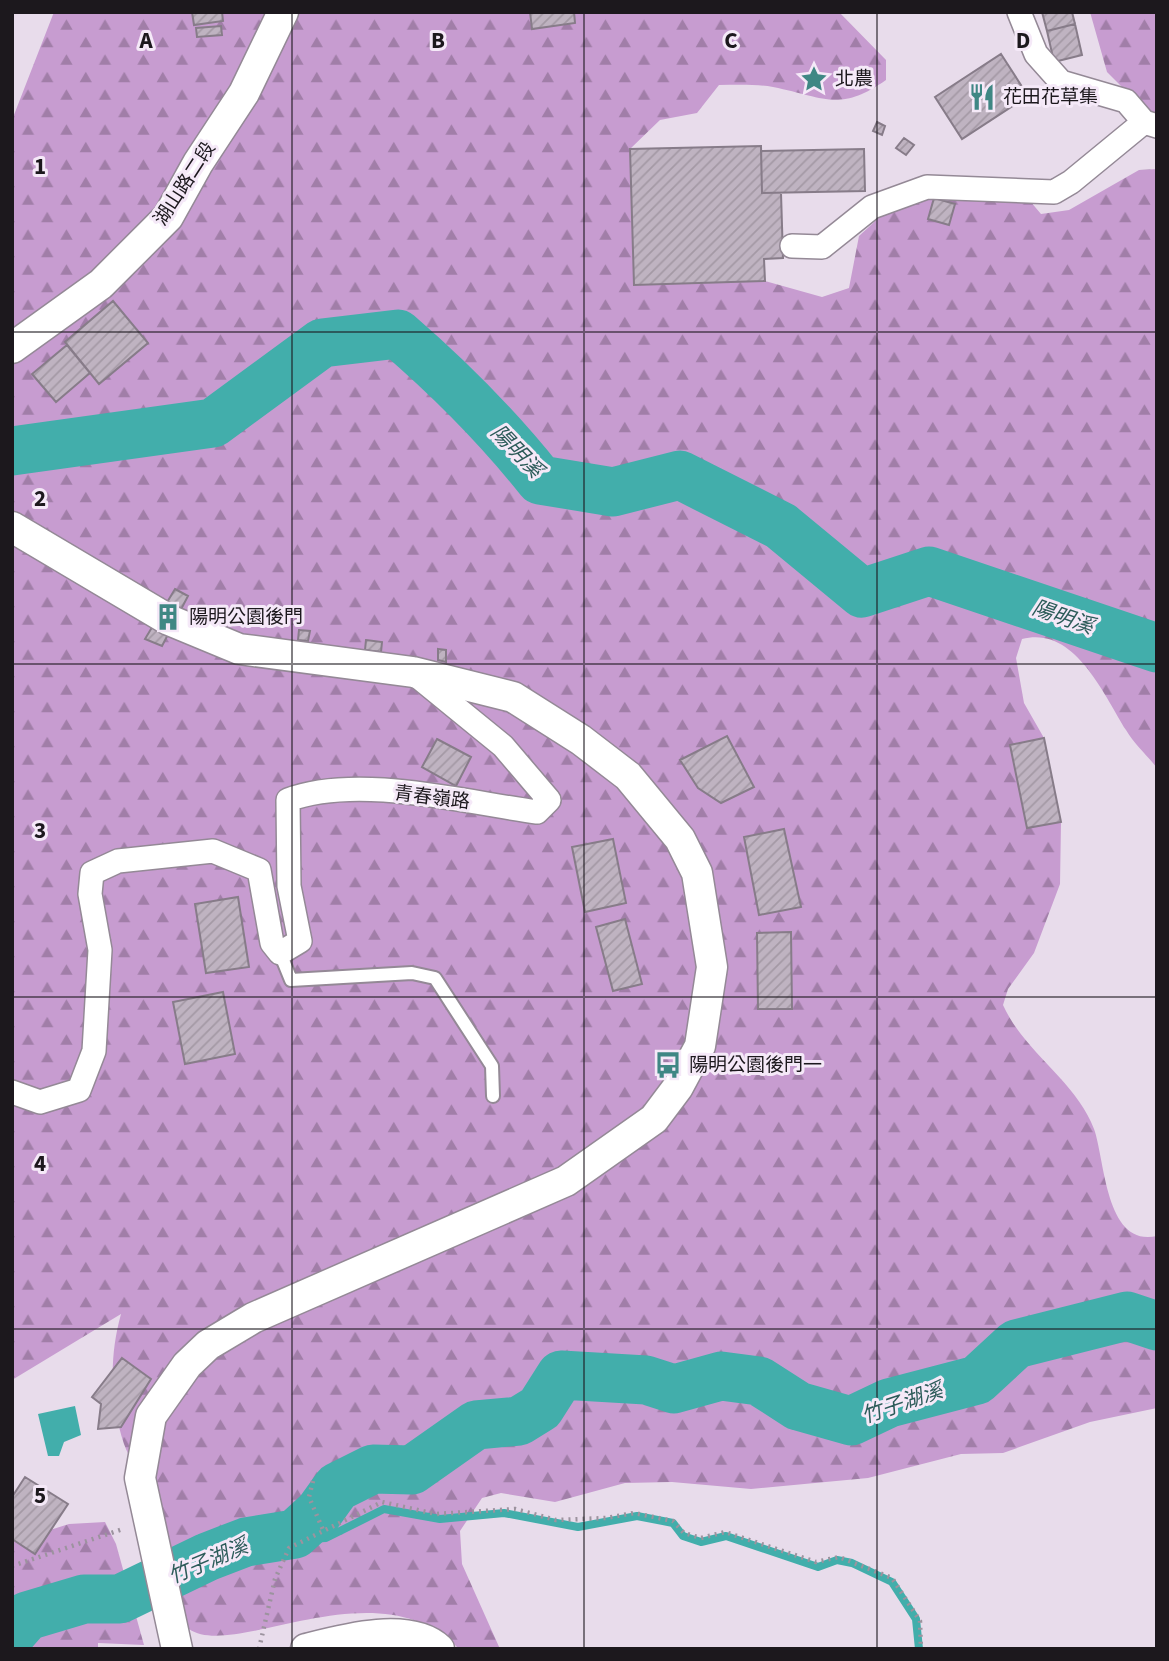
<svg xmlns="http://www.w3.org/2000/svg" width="1169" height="1661" viewBox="0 0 1169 1661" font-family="'Source Sans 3','Noto Sans TC',sans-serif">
  <defs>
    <pattern id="forest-firs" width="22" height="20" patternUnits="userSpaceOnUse" patternTransform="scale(1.75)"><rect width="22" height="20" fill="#c79cd0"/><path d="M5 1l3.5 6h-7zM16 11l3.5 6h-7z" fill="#a17ea8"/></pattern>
    <pattern id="building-hatch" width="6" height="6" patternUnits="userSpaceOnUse" patternTransform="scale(1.75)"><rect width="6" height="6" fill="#bfb3c1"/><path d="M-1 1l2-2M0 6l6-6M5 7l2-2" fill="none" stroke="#a499a5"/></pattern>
  </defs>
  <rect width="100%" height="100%" fill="#e8dceb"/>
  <path fill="url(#forest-firs)" d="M54,12H839L886,60V80C839,113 824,97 773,87C756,84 736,85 719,85L697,113L660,120L630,149L634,285L765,281L822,297L849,288L859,236L882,215L925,196L1030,201L1041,214L1069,210L1139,170L1157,169V768C1147,755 1134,744 1126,730C1103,693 1074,625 1022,639L1016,658L1024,703L1044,738L1061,822L1060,884L1034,953L1008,989L1003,1005C1024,1052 1077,1082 1094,1129C1105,1159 1105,1248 1157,1236V1408L1090,1422L1003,1453L961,1454L868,1478L751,1489L672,1482L625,1483L555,1502L501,1493L482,1498L460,1531L462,1564L500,1649H459C378,1564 234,1661 189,1629C165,1599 160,1525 146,1487C141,1472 129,1459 124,1444C110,1402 109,1357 121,1314L12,1380V120Z
    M1090,12H1157V126L1149,114L1107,72Z
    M105,1522L116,1544L144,1645L98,1643V1649H12V1542L69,1524Z"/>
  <path fill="#42aeab" d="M75,1406L81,1435L64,1442L59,1456H48L38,1414Z"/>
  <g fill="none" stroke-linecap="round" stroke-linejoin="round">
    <path stroke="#42aeab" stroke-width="8" d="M295,1534L309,1539L326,1538L384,1509L440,1519L504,1513L578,1527L637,1516L673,1523L683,1536L701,1542L726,1536L818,1567L837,1560L852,1563L892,1582L916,1619L919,1649"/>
    <path stroke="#42aeab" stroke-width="49" d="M12,451L213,423L322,343L398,334C450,379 497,426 540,480L613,492L680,475L781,526L862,593L929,571L1157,648
      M12,1633L27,1616L84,1599H120L207,1557L246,1542L295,1534L319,1512L337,1487L373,1469L412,1470L476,1425L519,1421L540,1408L561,1375L646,1380L674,1389L721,1376L759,1381L798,1406L851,1421L889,1403L977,1380L1016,1344L1127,1316L1157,1326"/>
  </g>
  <path fill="url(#building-hatch)" stroke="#877c89" stroke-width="2" d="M192,12H222L223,21L194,25Z
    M530,12H574L575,23L532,29Z
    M1042,12H1072L1075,24L1047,31Z
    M1075,24L1082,55L1054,62L1047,31Z
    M221,26L222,35L197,37L196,28Z
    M1001,54L1028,96L962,139L935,97Z
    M877,122L885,126L882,135L873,131Z
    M904,138L914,145L906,155L896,148Z
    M761,146L762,193H781L783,258L764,259L765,281L634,285L630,149Z
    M864,149L865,191L762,193L761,151Z
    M934,198L955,204L949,225L928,219Z
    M113,301L148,343L99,384L65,342Z
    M67,345L90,373L56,402L32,374Z
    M175,589L188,596L162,646L145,639Z
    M299,630L310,631L308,641L298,640Z
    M366,640L382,642L381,652L365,650Z
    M438,649L446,650V662L438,660Z
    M727,736L754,787L721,803L698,788L680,760Z
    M1044,738L1061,822L1027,828L1010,745Z
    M437,739L471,757L456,786L422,767Z
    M784,829L801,907L759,915L744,837Z
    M613,839L626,903L585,912L572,847Z
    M238,897L249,967L206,973L195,904Z
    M625,919L642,984L613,991L596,927Z
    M791,932L792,1009H758L757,933Z
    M223,992L235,1054L185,1064L173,1002Z
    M122,1358L151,1379L121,1427L98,1429L101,1404L92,1397Z
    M25,1477L68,1504L35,1554L12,1539V1497Z"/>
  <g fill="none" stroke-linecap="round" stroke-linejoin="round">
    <defs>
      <path id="service" d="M280,953L291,980L412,973L435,978L492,1066L493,1096"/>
      <path id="minor" d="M1019,12L1036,54L1061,82L1126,101L1144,122L1157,126
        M792,246L822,247L872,207L927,187L1054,192L1071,182L1144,122
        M12,1092L40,1102L79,1090L94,1051L100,950L90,894L92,873L118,861L213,851L259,870L272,943L280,953L300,941L289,886L288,800C357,774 464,802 537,812L549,800L503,746L416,675"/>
      <path id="tertiary" d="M12,348L101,284L168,217L198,163L244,93L283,12
        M12,527L169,620L239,649L413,672L513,697L581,740L628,776L680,839L697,873L712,967L700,1046L678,1087L654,1119L566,1181L253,1318L208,1345L187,1365L151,1416L140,1478L177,1649
        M306,1649C341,1640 409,1621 439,1649"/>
    </defs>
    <use href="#service" stroke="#948996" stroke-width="16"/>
    <use href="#minor" stroke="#948996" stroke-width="26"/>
    <use href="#tertiary" stroke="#948996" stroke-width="33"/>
    <path stroke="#9c939e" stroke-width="4.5" stroke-dasharray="2 5" stroke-linecap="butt" d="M313,1481L309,1497L323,1530
      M12,1566L123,1529
      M259,1649L275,1579L289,1548L382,1502L436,1514L515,1509L556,1520L606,1518L634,1513L673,1521L684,1533L701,1538L725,1532L816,1562L839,1557L892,1578L920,1621L921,1649"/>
    <use href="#service" stroke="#fff" stroke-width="12"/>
    <use href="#minor" stroke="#fff" stroke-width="23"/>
    <use href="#tertiary" stroke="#fff" stroke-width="30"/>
  </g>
  <path fill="none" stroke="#1c181d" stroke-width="2" stroke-opacity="0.55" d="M292,12V1649M584,12V1649M877,12V1649M12,332H1157M12,664H1157M12,997H1157M12,1329H1157"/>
  <defs>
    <symbol id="sight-bare" viewBox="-9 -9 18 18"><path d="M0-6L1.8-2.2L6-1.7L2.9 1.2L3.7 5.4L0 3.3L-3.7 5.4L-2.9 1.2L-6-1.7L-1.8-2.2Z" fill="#3f8784" stroke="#f5e9f8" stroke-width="2.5" paint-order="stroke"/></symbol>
    <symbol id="restaurant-bare" viewBox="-9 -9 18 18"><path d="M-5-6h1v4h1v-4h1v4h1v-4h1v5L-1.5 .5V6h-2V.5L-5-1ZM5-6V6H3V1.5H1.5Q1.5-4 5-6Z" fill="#3f8784" stroke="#f5e9f8" stroke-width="2.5" paint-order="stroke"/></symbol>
    <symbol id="building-bare" viewBox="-9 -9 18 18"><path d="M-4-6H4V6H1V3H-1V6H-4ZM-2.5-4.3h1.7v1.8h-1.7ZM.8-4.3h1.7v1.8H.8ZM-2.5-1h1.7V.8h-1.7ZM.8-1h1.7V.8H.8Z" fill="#3f8784" stroke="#f5e9f8" stroke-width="2.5" paint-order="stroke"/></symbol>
    <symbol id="bus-bare" viewBox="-9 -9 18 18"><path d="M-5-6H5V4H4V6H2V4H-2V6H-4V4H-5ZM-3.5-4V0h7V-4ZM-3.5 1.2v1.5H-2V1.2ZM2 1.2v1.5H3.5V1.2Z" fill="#3f8784" stroke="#f5e9f8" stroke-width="2.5" paint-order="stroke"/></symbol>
  </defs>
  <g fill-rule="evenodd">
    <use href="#sight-bare" x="795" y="60" width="38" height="38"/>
    <use href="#restaurant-bare" x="963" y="78" width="38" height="38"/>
    <use href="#building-bare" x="149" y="598" width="38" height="38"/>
    <use href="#bus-bare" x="649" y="1046" width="38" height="38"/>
  </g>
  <g text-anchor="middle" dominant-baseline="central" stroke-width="6" stroke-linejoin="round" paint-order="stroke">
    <g font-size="19" fill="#1c181d" stroke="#f5e9f8" text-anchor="start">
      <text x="835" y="79">北農</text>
      <text x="1003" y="97">花田花草集</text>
      <text x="189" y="617">陽明公園後門</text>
      <text x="689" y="1065">陽明公園後門一</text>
    </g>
    <g font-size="19" fill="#1c181d" stroke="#f5e9f8">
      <text transform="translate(185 184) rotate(-57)">湖山路二段</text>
      <text transform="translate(432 798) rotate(7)">青春嶺路</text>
    </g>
    <g font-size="21" font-style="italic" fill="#2c5b59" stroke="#f5e9f8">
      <text transform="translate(517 451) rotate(46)">陽明溪</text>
      <text transform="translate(1063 617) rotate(19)">陽明溪</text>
      <text transform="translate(902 1403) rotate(-19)">竹子湖溪</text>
      <text transform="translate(208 1561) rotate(-23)">竹子湖溪</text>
    </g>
  </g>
  <g font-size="23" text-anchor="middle" font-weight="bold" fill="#1c181d" stroke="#f5e9f8" stroke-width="6" stroke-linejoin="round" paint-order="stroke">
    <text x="146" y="48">A</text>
    <text x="438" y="48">B</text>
    <text x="731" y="48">C</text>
    <text x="1023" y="48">D</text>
    <text x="40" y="174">1</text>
    <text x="40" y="506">2</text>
    <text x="40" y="838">3</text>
    <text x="40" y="1171">4</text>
    <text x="40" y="1503">5</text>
  </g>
  <rect width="1169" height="1661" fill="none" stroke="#1c181d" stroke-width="28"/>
</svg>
